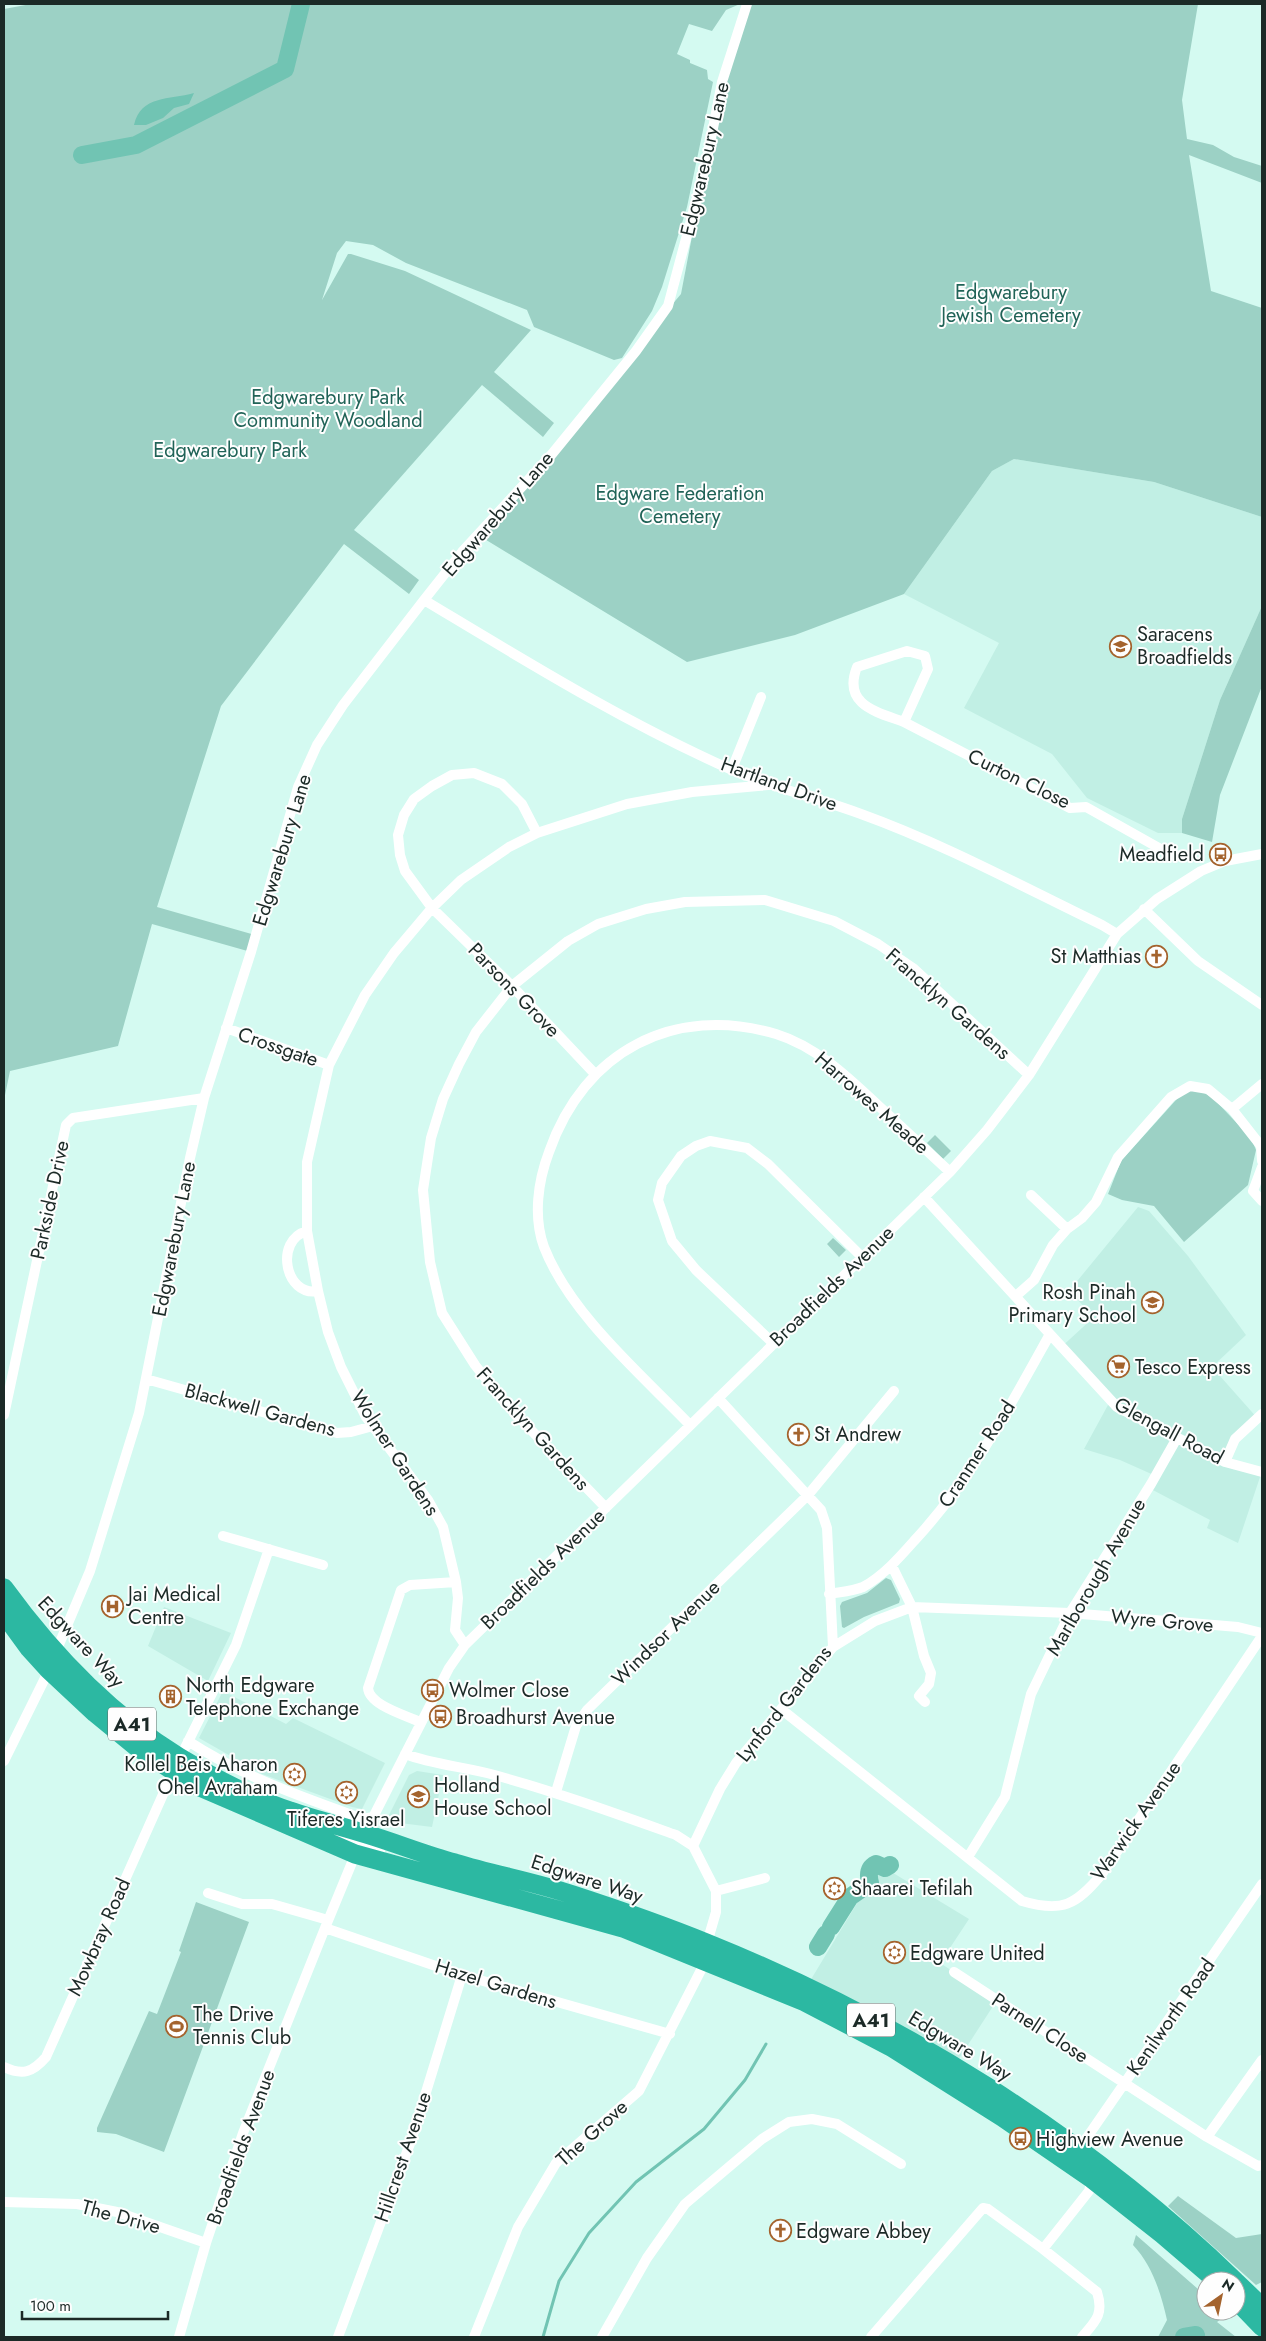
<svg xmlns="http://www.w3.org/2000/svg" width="1266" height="2341" viewBox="0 0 1266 2341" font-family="Jost,sans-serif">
  <rect width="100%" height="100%" fill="#d4faf1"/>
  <path fill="#c1efe4" d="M1014,459L1154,482L1262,517V606L1220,700L1182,819V833H1158L1087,798L1052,754L964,708L999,643L904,594L992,471Z
    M1138,1207L1149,1211L1188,1256L1246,1335L1212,1367L1259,1420L1245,1432L1225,1462L1261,1474L1238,1543L1207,1528L1210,1520L1149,1488L1156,1476L1120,1460L1084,1449L1108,1405L1115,1407L1069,1356L1058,1350L1094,1317L1069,1291Z
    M164,1607L231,1633L208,1681L148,1646Z
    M223,1691L286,1724L293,1718L385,1763L362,1809L352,1807L262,1774L199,1738Z
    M417,1771L443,1775L432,1827L400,1823L387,1819L409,1775Z
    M880,1865L969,1919L940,1963L997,2000L953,2068L807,1986Z"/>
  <path fill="#9cd1c5" d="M31,4H740L726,10L712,31L689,24L677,54L690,60V63L707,70L708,79L713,82L687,207L662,287L652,311L622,358L614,360L534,327L527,310L406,263L373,245L346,241L337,253L322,300L348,254H351L405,271L531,330L494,372L554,423L543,437L482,385L354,530L419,580L409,594L344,544L221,706L157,907L255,935L251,952L152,924L118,1046L10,1071L4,1100V9Z
    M747,4H1198L1182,100L1187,139L1213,145L1234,157L1262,166V183L1189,155L1211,291L1262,308V517L1154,482L1014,459L992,471L904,594L795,635L687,662L478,535L681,294L713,126Z
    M1262,606V686L1220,795L1212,842L1182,833V819L1220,700Z
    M1199,1090L1213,1098L1251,1138L1256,1150L1248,1185L1184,1242L1154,1206L1122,1200L1108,1194L1121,1161L1184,1091Z
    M935,1135L951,1151L943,1159L927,1143Z
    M833,1238L846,1250L839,1257L827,1244Z
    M886,1578L891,1580L900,1599L899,1603L864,1617L844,1628L842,1627L840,1606L842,1602L867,1593Z
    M196,1902L249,1922L164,2152L116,2134L97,2132V2128L149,2011L157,2014L181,1952L179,1951Z
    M1178,2196L1236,2238L1262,2234V2282L1256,2285L1168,2206Z
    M1136,2235L1206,2296V2311H1222L1226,2315L1217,2322L1236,2337H1158L1167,2320C1161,2293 1152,2265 1133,2245Z"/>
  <path fill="#71c4b3" d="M194,93L189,104L174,108L163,118L146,125H134C141,95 169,100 194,93Z"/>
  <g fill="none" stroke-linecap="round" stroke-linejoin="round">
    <path stroke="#71c4b3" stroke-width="3" d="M543,2337L559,2281L589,2233L636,2182L704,2129L745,2080L766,2044"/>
    <path stroke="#71c4b3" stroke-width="18" d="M82,155L136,145L285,69L301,4
      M831,1927L850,1897L870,1883C868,1875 868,1868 876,1864L885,1868L890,1865
      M818,1947L826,1934
      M1184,2337L1196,2335"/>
    <path stroke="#fff" stroke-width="10" d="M424,600C524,660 624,722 732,770C774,788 818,798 861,814C944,844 1023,887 1102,925L1117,934
      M904,722C877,712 842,705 857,667L907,651L925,656L928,669L904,722L1070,808L1086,807L1159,848
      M732,769L761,697
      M537,833L522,804L502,784L474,773L452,775L432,786L414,799L404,815L398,835L400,855L405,871L432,908L512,986L595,1074
      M1144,909L1198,961L1262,1005
      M226,1028L329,1065
      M1232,1109L1262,1084
      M1262,1167L1253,1191L1262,1201
      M1031,1195L1067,1229
      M924,1197L1117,1407L1225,1462L1262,1472
      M307,1231C274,1240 285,1297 318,1291
      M1017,1295L1034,1280L1053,1245L1067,1229L1082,1218L1096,1202L1118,1157L1171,1097L1190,1086L1208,1089L1232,1109L1261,1146L1262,1161
      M774,1344L696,1270L672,1241L658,1200L662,1183L681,1156L696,1146L710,1141L747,1148L768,1164L862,1257
      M146,1379L337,1433L351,1432L373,1426
      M4,1415L66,1125L73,1118L204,1098
      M690,1425C641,1374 570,1314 544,1247C533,1217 538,1181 549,1152C584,1051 674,1004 776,1034C818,1047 851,1080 882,1109C905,1130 927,1151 950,1172
      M1225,1462L1235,1439L1262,1414
      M606,1508L505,1403L475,1365L442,1313L430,1262L423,1190L431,1138L443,1099L459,1064L476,1032L512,986L568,941L598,924L646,909L685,902L765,900L834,921L878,944L913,968L1029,1075
      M223,1536L323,1565
      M829,1594C840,1592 853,1591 863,1587C883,1576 899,1558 914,1541C971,1480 1010,1406 1050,1334
      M465,1645L455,1630L458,1598L456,1582L443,1527L428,1500L366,1417L341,1367L328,1332L318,1291L307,1231V1162L329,1065L365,995L394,953L432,908L461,880L509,847L537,833L627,804L692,792L768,785
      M833,1647L875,1621L912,1607L892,1566
      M55,1654L90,1571L139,1413L190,1158L204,1098L251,952L298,787L317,745L343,705L424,600L462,552L552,454L636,351L668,306L706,164L722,82L747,4
      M925,1702L919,1696L929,1684L931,1673L924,1656L912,1607L1070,1613L1238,1627L1262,1633
      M781,1709L1022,1901C1062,1913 1076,1905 1102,1874L1262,1636
      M420,1722C405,1715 369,1705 368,1688L401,1590L410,1585L456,1582
      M188,1741C243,1777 302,1797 363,1819L373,1817
      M405,1754C434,1765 468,1767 498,1776C559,1793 617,1814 676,1835L693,1846
      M4,1761L50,1668
      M181,1762L180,1758L236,1645L269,1549
      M556,1792L576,1726L587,1710L808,1495L894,1391
      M325,1828L334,1835L380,1852
      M693,1846L720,1789L736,1763L833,1647L827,1528L821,1510L718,1398
      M693,1846L716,1891V1912L707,1943
      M968,1857L1005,1797L1031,1694L1070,1613L1151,1484L1177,1438
      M716,1891L765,1878
      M208,1893L242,1904H272L328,1920
      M325,1928L462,1975L670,2034
      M954,1972L1207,2137L1258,2166L1262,2165
      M4,2067C23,2076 33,2072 46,2057L173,1772
      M1207,2137L1262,2060
      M1079,2149L1262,1884
      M4,2202L77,2204L117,2212L206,2243
      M1043,2249L1089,2191L1092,2179
      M179,2337L206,2243L243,2133L325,1928L360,1843L449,1668L465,1645L950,1172L987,1130L1029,1075L1117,934L1157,899L1201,871L1225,861L1262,854
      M338,2337L411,2141L462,1975
      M474,2337L518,2227L556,2163L639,2091L701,1970L704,1960
      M602,2337L647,2258L685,2204L762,2139L789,2122L812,2119L837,2124L901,2164
      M871,2337L983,2208L988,2209L1043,2249L1097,2292C1104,2314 1096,2321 1082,2337"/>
    <path stroke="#2cb8a2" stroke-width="19" d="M4,1588C52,1654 109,1714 179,1757C214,1778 251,1798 290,1811C315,1820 341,1826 366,1834C396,1843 425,1855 455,1863C494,1875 535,1882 573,1895C619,1910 665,1926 709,1944C902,2022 1085,2136 1235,2281
      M4,1614L29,1648L49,1670L95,1713L134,1745L193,1784L355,1854L623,1928L805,2002L891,2047L1002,2117L1092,2179L1162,2234L1211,2276
      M1236,2282L1262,2307
      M1236,2300L1262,2327"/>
  </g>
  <defs>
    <symbol id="school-ring" viewBox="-11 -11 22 22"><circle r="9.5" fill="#fefefe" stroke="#a4632d" stroke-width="1.5"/><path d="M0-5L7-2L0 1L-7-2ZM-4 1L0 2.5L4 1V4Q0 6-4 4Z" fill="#a4632d"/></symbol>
    <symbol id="bus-ring" viewBox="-11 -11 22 22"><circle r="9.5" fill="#fefefe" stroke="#a4632d" stroke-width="1.5"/><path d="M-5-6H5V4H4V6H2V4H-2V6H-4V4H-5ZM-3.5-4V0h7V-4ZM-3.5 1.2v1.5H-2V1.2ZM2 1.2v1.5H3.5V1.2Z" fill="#a4632d"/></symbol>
    <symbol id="church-ring" viewBox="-11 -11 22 22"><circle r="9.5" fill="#fefefe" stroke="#a4632d" stroke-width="1.5"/><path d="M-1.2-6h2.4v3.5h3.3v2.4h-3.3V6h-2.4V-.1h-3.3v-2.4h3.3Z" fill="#a4632d"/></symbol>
    <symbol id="supermarket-ring" viewBox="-11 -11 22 22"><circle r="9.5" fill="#fefefe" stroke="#a4632d" stroke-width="1.5"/><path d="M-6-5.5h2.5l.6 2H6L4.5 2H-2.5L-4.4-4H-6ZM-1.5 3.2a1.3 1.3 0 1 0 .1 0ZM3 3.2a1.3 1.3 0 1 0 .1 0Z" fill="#a4632d"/></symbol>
    <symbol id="hospital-ring" viewBox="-11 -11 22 22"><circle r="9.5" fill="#fefefe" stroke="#a4632d" stroke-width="1.5"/><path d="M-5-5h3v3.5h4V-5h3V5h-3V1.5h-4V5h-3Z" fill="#a4632d"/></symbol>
    <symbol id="building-ring" viewBox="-11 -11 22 22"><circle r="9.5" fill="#fefefe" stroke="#a4632d" stroke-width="1.5"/><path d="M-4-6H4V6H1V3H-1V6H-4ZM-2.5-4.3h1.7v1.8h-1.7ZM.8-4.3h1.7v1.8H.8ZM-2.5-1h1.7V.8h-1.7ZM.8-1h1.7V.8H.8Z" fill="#a4632d"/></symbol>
    <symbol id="synagogue-ring" viewBox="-11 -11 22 22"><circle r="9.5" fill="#fefefe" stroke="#a4632d" stroke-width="1.5"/><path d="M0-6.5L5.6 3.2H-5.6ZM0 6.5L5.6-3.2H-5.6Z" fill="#a4632d"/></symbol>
    <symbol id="stadium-ring" viewBox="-11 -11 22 22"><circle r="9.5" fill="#fefefe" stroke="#a4632d" stroke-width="1.5"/><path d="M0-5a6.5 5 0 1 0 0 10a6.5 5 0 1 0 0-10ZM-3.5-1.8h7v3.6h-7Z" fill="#a4632d"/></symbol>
  </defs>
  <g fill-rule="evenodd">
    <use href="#school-ring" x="1108" y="634" width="25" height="25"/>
    <use href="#bus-ring" x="1208" y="842" width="25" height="25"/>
    <use href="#church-ring" x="1144" y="944" width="25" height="25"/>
    <use href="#school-ring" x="1140" y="1290" width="25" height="25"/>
    <use href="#supermarket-ring" x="1106" y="1354" width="25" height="25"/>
    <use href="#church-ring" x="786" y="1422" width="25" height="25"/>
    <use href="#hospital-ring" x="100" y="1594" width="25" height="25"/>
    <use href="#bus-ring" x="420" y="1678" width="25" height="25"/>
    <use href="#building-ring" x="158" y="1684" width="25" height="25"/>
    <use href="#bus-ring" x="428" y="1704" width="25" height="25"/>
    <use href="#synagogue-ring" x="282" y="1762" width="25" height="25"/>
    <use href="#synagogue-ring" x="334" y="1780" width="25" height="25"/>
    <use href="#school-ring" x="406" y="1784" width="25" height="25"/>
    <use href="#synagogue-ring" x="822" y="1876" width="25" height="25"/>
    <use href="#synagogue-ring" x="882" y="1940" width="25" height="25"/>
    <use href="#stadium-ring" x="164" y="2014" width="25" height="25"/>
    <use href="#bus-ring" x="1008" y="2126" width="25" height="25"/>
    <use href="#church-ring" x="768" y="2218" width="25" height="25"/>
  </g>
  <g text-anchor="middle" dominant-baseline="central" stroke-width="4" stroke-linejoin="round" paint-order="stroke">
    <g fill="#fefefe" stroke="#606a68" stroke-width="1">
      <rect x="108" y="1707.5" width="48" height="33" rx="4"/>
      <rect x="847" y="2003.5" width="48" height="33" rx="4"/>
    </g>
    <g font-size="19" font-weight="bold" fill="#1c2a27">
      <text x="132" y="1724">A41</text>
      <text x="871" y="2020">A41</text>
    </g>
    <g font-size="20" fill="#1c2a27" stroke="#fefefe">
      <text transform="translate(705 159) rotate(-77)">Edgwarebury Lane</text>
      <text transform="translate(498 514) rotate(-49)">Edgwarebury Lane</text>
      <text transform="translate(1019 779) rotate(26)">Curton Close</text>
      <text transform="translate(779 784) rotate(20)">Hartland Drive</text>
      <text transform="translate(282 850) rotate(-73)">Edgwarebury Lane</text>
      <text transform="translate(514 990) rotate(46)">Parsons Grove</text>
      <text transform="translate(948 1004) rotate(41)">Francklyn Gardens</text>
      <text transform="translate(278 1047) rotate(19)">Crossgate</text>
      <text transform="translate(872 1103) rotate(41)">Harrowes Meade</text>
      <text transform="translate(50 1200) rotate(-78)">Parkside Drive</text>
      <text transform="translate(174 1239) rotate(-79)">Edgwarebury Lane</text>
      <text transform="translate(832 1286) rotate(-44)">Broadfields Avenue</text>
      <text transform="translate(260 1410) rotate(15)">Blackwell Gardens</text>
      <text transform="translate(533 1429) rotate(48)">Francklyn Gardens</text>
      <text transform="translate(1169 1431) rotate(28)">Glengall Road</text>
      <text transform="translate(395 1453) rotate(57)">Wolmer Gardens</text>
      <text transform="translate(977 1454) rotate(-57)">Cranmer Road</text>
      <text transform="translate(543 1569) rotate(-44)">Broadfields Avenue</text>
      <text transform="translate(1096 1577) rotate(-60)">Marlborough Avenue</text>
      <text transform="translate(1162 1621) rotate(5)">Wyre Grove</text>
      <text transform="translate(666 1633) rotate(-44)">Windsor Avenue</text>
      <text transform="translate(81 1642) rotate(47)">Edgware Way</text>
      <text transform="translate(784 1704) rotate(-52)">Lynford Gardens</text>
      <text transform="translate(1136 1821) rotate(-55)">Warwick Avenue</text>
      <text transform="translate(587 1879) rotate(18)">Edgware Way</text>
      <text transform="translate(99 1937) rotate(-66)">Mowbray Road</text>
      <text transform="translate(496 1984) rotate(17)">Hazel Gardens</text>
      <text transform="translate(1171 2017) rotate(-55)">Kenilworth Road</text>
      <text transform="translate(1040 2028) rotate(33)">Parnell Close</text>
      <text transform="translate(960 2046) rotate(31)">Edgware Way</text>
      <text transform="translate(592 2133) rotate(-42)">The Grove</text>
      <text transform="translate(241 2147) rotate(-70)">Broadfields Avenue</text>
      <text transform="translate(403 2157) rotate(-71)">Hillcrest Avenue</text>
      <text transform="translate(121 2217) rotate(15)">The Drive</text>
    </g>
    <g font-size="20" fill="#206357" stroke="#fefefe">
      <text x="1011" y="292">Edgwarebury<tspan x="1011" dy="23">Jewish Cemetery</tspan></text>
      <text x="328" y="397">Edgwarebury Park<tspan x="328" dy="23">Community Woodland</tspan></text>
      <text x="230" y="450">Edgwarebury Park</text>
      <text x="680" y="493">Edgware Federation<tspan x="680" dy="23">Cemetery</tspan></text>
    </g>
    <g font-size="20" fill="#1c2a27" stroke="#fefefe" text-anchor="start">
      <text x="1137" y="634">Saracens<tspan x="1137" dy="23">Broadfields</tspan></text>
      <text x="1204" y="854" text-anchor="end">Meadfield</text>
      <text x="1141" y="956" text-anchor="end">St Matthias</text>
      <text x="1136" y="1292" text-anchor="end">Rosh Pinah<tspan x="1136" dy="23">Primary School</tspan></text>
      <text x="1135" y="1367">Tesco Express</text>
      <text x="814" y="1434">St Andrew</text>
      <text x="128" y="1594">Jai Medical<tspan x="128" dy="23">Centre</tspan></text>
      <text x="186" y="1685">North Edgware<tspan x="186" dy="23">Telephone Exchange</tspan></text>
      <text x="449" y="1690">Wolmer Close</text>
      <text x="456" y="1717">Broadhurst Avenue</text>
      <text x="278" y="1764" text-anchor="end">Kollel Beis Aharon<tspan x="278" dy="23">Ohel Avraham</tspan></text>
      <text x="434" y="1785">Holland<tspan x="434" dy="23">House School</tspan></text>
      <text x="346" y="1819" text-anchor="middle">Tiferes Yisrael</text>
      <text x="851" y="1888">Shaarei Tefilah</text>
      <text x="910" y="1953">Edgware United</text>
      <text x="193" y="2014">The Drive<tspan x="193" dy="23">Tennis Club</tspan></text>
      <text x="1036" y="2139">Highview Avenue</text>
      <text x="796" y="2231">Edgware Abbey</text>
    </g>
  </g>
  <rect width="1266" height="2341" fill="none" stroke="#1c2a27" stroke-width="10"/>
  <g transform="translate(1221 2296) rotate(33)"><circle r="24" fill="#fefefe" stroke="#a4a9a8"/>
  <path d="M0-4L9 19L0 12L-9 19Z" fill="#a4632d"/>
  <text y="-8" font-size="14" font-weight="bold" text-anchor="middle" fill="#1c2a27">N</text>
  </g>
  <path d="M22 2311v8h146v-8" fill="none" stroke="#1c2a27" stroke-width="2.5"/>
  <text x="30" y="2311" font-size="15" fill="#1c2a27" stroke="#fefefe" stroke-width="4" paint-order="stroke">100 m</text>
</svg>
